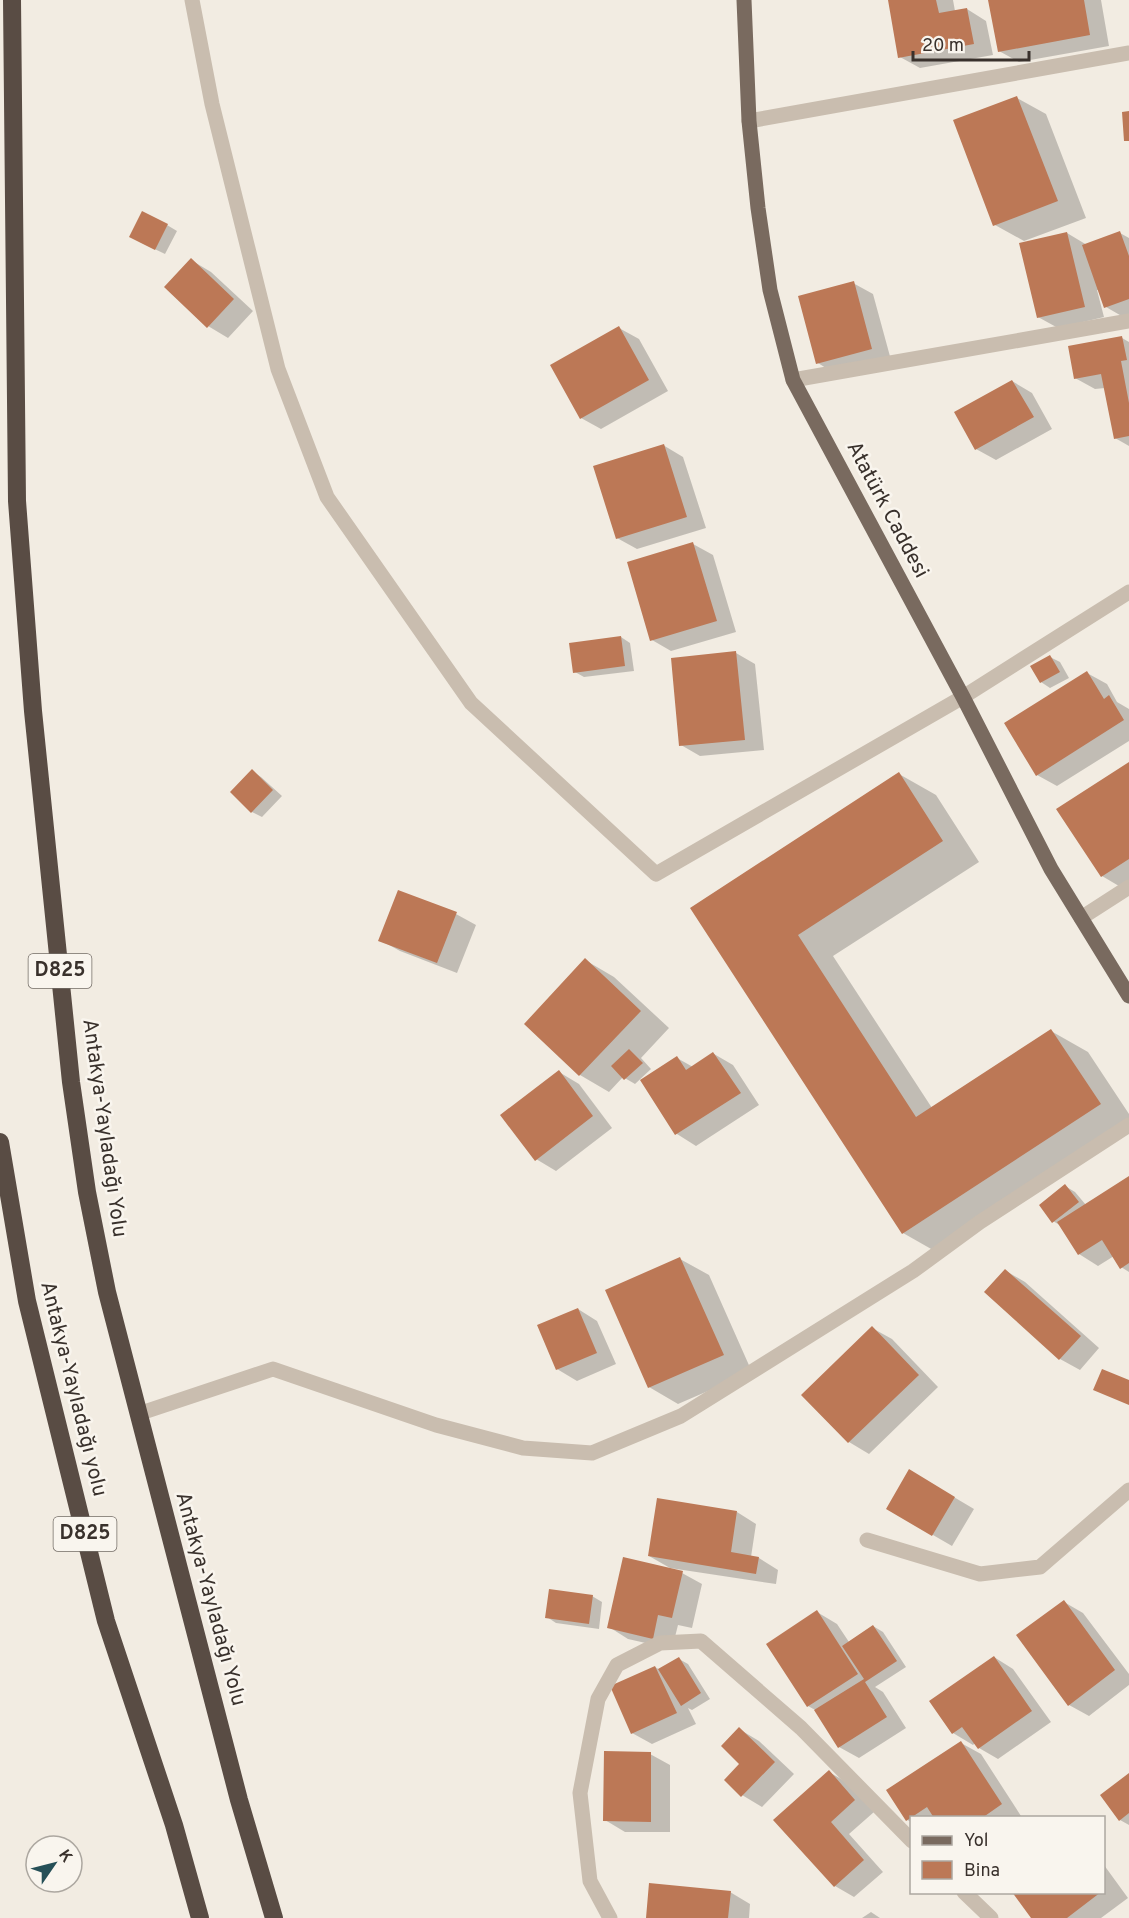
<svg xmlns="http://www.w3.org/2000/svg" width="1129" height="1918" viewBox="0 0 1129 1918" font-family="Overpass,sans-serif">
  <rect width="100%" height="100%" fill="#f2ece2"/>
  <path fill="#0003" d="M890,0H953L955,11L967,9L986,21L993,55L920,68L900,57Z
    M990,0H1101L1109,46L1019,62L999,51Z
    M1017,98L1046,114L1086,218L1024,241L995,225Z
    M167,225L177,231L165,254L140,242Z
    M1067,233L1087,245L1120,233L1129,238V317L1125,318L1106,307L1099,290H1097L1104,317L1058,328L1038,317Z
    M191,260L211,272L253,311L228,338L208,326Z
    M853,283L873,294L891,360L837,375L818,363Z
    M619,328L639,339L668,391L601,429L581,418Z
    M1122,338L1129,342V446L1115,438L1105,388L1095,389L1075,378Z
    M1012,381L1032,393L1052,429L996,460L976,449Z
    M663,445L683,457L706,528L637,549L617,538Z
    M693,544L713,555L736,632L671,651L652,640Z
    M621,637L630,643L634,671L584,677L575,672Z
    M736,653L755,664L764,750L700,756L681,745Z
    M1050,657L1060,662L1069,678L1050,688L1041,682Z
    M1087,673L1107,684L1117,702L1129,709V741L1057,786L1037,775Z
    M1129,764V892L1102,876Z
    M252,771L261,777L282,796L262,817L252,812Z
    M899,774L936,795L979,862L833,956L932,1108L1051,1031L1088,1052L1129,1114V1130L940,1254L903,1233L692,909Z
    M456,914L476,925L457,973L400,951L380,940Z
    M585,960L614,977L669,1028L641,1058L651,1069L635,1084L623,1077L609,1092L580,1075L526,1024Z
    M714,1054L733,1065L759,1105L696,1146L677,1134L642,1080L677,1058L693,1067Z
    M559,1072L579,1084L612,1128L556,1171L536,1159Z
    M1129,1178V1272L1121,1267L1114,1256L1098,1266L1079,1254L1061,1226L1053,1221L1065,1186L1075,1192L1086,1205Z
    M680,1259L709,1275L752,1372L678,1404L649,1387Z
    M1006,1271L1025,1282L1099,1348L1080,1370L1060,1359Z
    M578,1309L597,1321L616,1364L577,1381L557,1369Z
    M872,1328L892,1339L938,1387L869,1454L849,1442L803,1395Z
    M910,1471L974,1509L952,1546L888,1509Z
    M737,1512L756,1524L751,1557L759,1558L778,1570L776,1584L670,1568L649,1556Z
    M682,1573L702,1584L692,1628L678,1625L672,1649L628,1639L609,1627Z
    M592,1596L602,1602L599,1629L556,1623L547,1617Z
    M1064,1602L1083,1613L1129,1674V1685L1089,1716L1069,1705Z
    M817,1612L837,1624L849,1642L873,1626L883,1632L906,1667L875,1687L883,1692L906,1728L859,1758L839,1747L817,1711L808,1706Z
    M994,1657L1013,1669L1051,1722L998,1759L979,1748L975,1743L973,1745L953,1733L931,1701Z
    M679,1659L688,1664L710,1699L692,1710L688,1708L696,1724L652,1744L632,1733L655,1667L660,1670Z
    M739,1729L759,1741L794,1774L762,1807L742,1795Z
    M961,1743L981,1754L1021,1816L1019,1818H912V1822L907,1820Z
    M650,1754L670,1765V1832H625L605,1820Z
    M829,1772L848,1783L874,1812L849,1834L883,1872L854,1897L835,1886L775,1820Z
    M1129,1774V1825L1120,1820Z
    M1104,1865L1128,1898L1101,1918H1033L1014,1892H1104Z
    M730,1892L750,1904L749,1918H647Z
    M871,1912L880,1918H862Z"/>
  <path fill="#bc7856" d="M888,0H936L939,13L967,8L974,44L898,58Z
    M988,0H1084L1090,35L998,52Z
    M1017,96L1058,201L993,226L953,120Z
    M1129,111V141H1124L1122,112Z
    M142,211L168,224L155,250L129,237Z
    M1120,231L1129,256V299L1104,308L1082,245Z
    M1067,232L1085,307L1037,318L1019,243Z
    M191,258L234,299L207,328L164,287Z
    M854,281L872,349L816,364L798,296Z
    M619,326L649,380L580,419L550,365Z
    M1122,336L1127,360L1121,361L1129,403V436L1114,439L1101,374L1074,379L1068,346Z
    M1012,380L1034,417L975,450L954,412Z
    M664,444L687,517L616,539L593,466Z
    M693,542L717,621L650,641L627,562Z
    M621,636L625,666L573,673L569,643Z
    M736,651L745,740L679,746L671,658Z
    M1050,655L1060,672L1040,683L1030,666Z
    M1087,671L1104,699L1109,695L1124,720L1036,776L1004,723Z
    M1129,762V859L1101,877L1056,809Z
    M252,769L273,790L251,813L230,792Z
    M899,772L943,841L798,935L916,1117L1051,1029L1101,1104L902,1234L690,908Z
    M398,890L457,912L437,963L378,941Z
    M585,958L641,1011L579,1076L524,1024Z
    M629,1049L643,1063L624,1080L611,1066Z
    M713,1052L741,1093L675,1135L640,1080L677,1056L686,1070Z
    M559,1070L593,1116L535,1161L500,1115Z
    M1129,1176V1263L1120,1269L1102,1240L1078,1255L1057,1222Z
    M1065,1184L1079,1202L1052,1223L1039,1205Z
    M680,1257L724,1355L648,1388L605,1290Z
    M1005,1269L1081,1336L1059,1360L984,1292Z
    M578,1308L597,1353L556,1370L537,1325Z
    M872,1326L919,1375L848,1443L801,1395Z
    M1102,1369L1129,1380V1405L1093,1390Z
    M909,1469L955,1497L932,1536L886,1509Z
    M657,1498L737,1511L731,1552L759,1557L756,1574L648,1556Z
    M623,1557L683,1571L672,1618L658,1615L653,1639L607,1628Z
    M549,1589L593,1595L589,1624L545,1618Z
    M1064,1600L1115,1670L1068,1706L1016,1635Z
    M817,1610L858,1674L807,1707L766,1644Z
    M873,1625L897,1661L865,1682L887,1717L838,1748L814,1710L864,1679L842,1646Z
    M994,1656L1032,1711L978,1749L962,1727L952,1734L929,1701Z
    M679,1657L701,1693L681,1706L658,1669Z
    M655,1666L677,1713L631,1734L610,1686Z
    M739,1727L775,1762L741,1797L724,1780L739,1764L721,1746Z
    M961,1741L1002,1804L982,1818H934L927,1807L906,1821L886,1790Z
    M604,1751L651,1752V1822L603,1821Z
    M829,1770L855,1800L831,1822L864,1860L834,1887L773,1820Z
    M1129,1773V1813L1119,1821L1100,1795Z
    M649,1883L731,1891L728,1918H646Z
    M1012,1892H1101L1067,1918H1031Z"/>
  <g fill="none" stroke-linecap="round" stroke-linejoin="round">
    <path stroke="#c9bdaf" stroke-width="15" d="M192,0L212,104L278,369L327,497L471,703L656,874L963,697L1129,592
      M749,121L1129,53
      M793,380L1129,321
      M1081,918L1129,887
      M138,1414L273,1369L436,1425L523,1448L592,1453L681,1416L913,1271L980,1222L1129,1125
      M867,1540L980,1574L1040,1567L1129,1490
      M964,1892L991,1918
      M610,1918L590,1881L580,1793L598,1699L617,1665L660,1643L701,1641L801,1728L912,1841"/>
    <path stroke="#796a5f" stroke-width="15" d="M744,0L749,121L758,208L770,290L793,380L963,697L1051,869L1129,996"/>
    <path stroke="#594c44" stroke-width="18" d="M12,0L17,501L33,711L71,1082L87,1192L107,1292L239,1800L274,1918
      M0,1142L27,1301L106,1621L174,1825L200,1918"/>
  </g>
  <g text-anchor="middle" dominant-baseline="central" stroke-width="5" stroke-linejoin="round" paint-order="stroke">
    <g fill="#f9f5ee" stroke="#736c66" stroke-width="1.5">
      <rect x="28.5" y="954" width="63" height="34" rx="4.5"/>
      <rect x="53.5" y="1517" width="63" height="34" rx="4.5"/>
    </g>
    <g font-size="20" font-weight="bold" fill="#39312c">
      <text x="60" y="971">D825</text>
      <text x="85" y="1534">D825</text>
    </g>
    <g font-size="21" fill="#39312c" stroke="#f9f5ee">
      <text transform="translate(887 510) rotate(62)">Atatürk Caddesi</text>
      <text transform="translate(104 1128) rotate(82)">Antakya-Yayladağı Yolu</text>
      <text transform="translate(73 1389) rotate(76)">Antakya-Yayladağı yolu</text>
      <text transform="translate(210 1599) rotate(75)">Antakya-Yayladağı Yolu</text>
    </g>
  </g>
  <rect x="910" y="1816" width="195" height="78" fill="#f9f5ee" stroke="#aca7a0" stroke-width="1.5"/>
  <rect x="922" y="1836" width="30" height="9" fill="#796a5f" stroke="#aca7a0" stroke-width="1.5"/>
  <text x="964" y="1846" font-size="18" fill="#39312c">Yol</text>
  <rect x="922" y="1861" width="30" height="18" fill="#bc7856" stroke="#aca7a0" stroke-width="1.5"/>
  <text x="964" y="1876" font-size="18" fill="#39312c">Bina</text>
  <g transform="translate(54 1864) rotate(55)"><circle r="28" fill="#f9f5ee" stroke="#aca7a0" stroke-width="1.5"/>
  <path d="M0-4.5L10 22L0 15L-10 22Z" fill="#254f57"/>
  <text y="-9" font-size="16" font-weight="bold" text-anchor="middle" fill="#39312c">K</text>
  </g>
  <path d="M913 51v9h116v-9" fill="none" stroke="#39312c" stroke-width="3"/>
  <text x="922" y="51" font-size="18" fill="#39312c" stroke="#f9f5ee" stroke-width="4.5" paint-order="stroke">20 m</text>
</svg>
